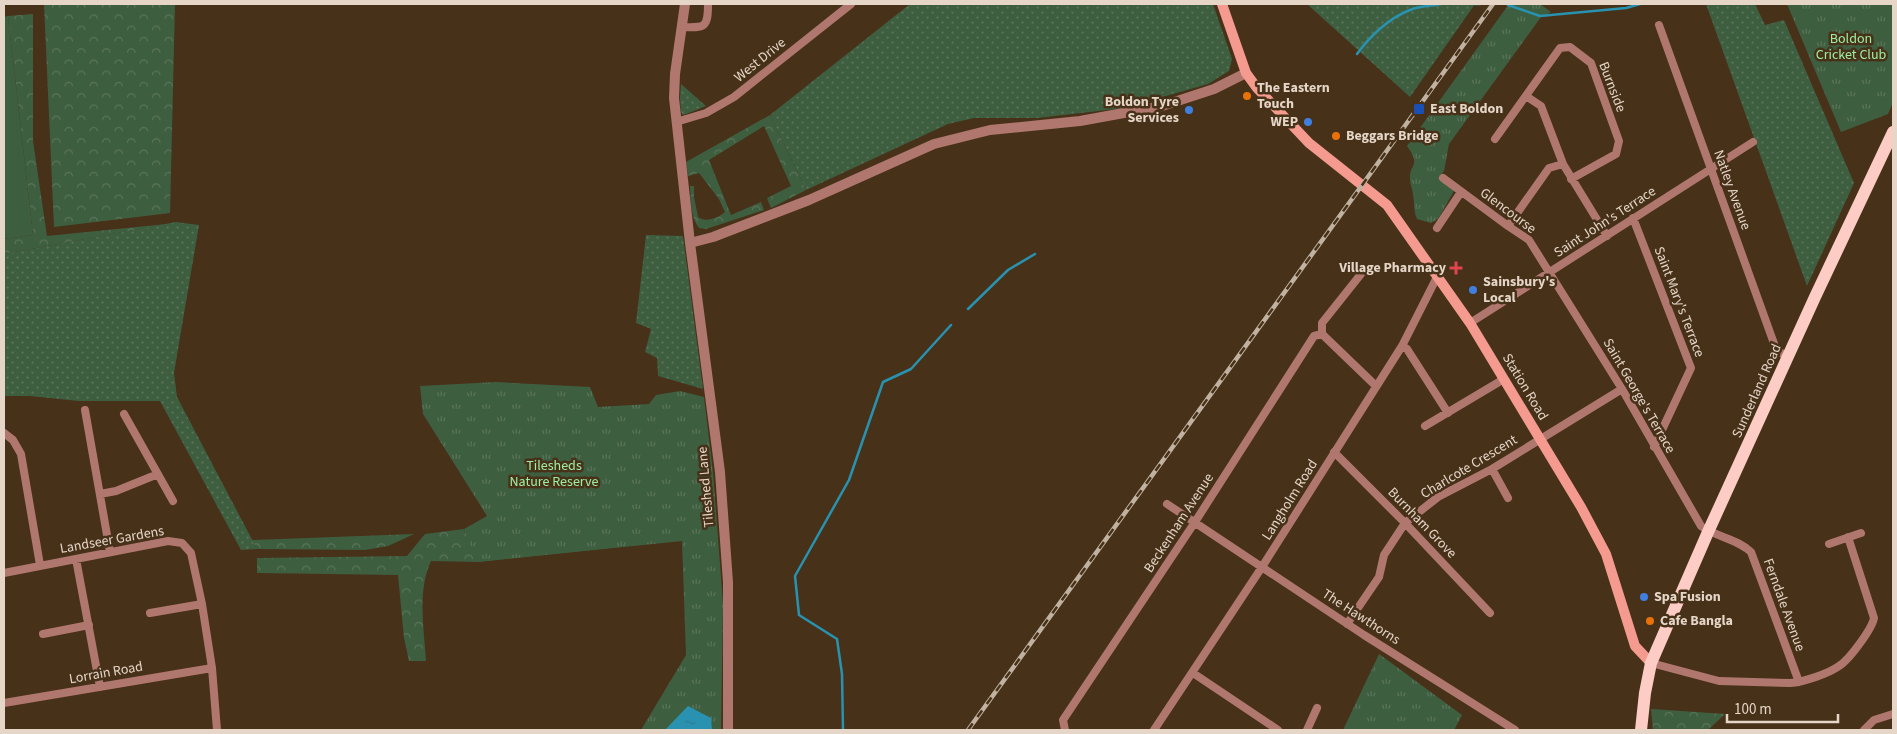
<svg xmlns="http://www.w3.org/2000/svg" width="1897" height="734" viewBox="0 0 1897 734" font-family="'Source Sans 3',sans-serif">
  <defs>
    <pattern id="grass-dots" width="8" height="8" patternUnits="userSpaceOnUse" patternTransform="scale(1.25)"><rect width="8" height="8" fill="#3e5e40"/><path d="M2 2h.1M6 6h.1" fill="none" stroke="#5a745a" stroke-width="1.8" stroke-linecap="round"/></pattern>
    <pattern id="forest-crowns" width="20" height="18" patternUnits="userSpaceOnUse" patternTransform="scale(1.25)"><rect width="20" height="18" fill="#3e5e40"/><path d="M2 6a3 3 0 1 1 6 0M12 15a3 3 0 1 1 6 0" fill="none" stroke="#5a745a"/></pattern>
    <pattern id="park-tufts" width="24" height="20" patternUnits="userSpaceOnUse" patternTransform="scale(1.25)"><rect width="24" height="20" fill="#3e5e40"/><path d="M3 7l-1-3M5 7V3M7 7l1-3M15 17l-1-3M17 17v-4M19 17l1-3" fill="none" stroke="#5a745a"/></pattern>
    <pattern id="water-ripples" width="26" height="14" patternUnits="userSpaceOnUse" patternTransform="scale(1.25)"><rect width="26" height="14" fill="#2892b0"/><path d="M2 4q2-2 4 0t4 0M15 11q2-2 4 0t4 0" fill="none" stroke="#31798d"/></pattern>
  </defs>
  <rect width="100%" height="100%" fill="#473119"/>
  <path fill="url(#grass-dots)" d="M910,4H1213L1232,59L1229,71L1208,84L1124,108L1037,118H974L948,124L806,190L770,115Z
    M1307,4H1475L1410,97Z
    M1706,4H1755L1765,25L1784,20L1854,183L1807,286Z
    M681,84L706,106L686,114L683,115L681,112L680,98Z
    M176,222L199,225L174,373L177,397L257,549L241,550L160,401H79L30,396H4V254Z
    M646,235L683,236L703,389L658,376L657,358L645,352L651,329L636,323Z"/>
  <path fill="url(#forest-crowns)" d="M44,4H175L170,213L54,227Z
    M33,14V141L47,236L167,224L4,254V239L33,235L8,16Z
    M770,115L806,190L771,208L767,198L791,186L764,126L709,160L731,215L761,202L764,210L706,229L699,228C690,217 691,200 690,186H694V197L698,217C706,223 718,218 725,212L719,199L699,173L688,176L686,162Z
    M464,529L472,547L676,541L478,562L431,561C417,591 424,629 426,661H409L404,638L398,575L257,573V558L407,556L425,534Z
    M414,534L388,546L365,550L257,549L252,540Z
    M1651,709H1652L1725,714L1708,730H1653Z"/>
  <path fill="url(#park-tufts)" d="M1509,4H1540L1551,12L1541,17L1449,144L1444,171L1439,177L1454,191L1438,219L1431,223L1417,219C1413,210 1415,204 1413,195C1413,190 1410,185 1410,179C1409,163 1422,167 1407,146Z
    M1787,4H1893V102L1888,114L1841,132Z
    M496,382L590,387L598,407L649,404L656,395L680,391L704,397L713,472L723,604L721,730H641L686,655L682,541L477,562L464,529L487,516L423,414L420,386Z
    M1379,654L1462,715L1454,730H1343Z"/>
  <path fill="#3e5e40" d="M8,16L33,235L4,239V17Z"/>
  <path fill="url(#water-ripples)" d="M688,706L711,718L712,730H665Z"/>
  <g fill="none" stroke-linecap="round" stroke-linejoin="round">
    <path stroke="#2892b0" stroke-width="2.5" d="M1475,4H1480
      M1508,5L1540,16L1626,8L1640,4
      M1357,54C1370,36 1389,18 1410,10C1419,6 1431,6 1441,4
      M968,309L1008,270L1035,254
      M843,730L842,674L837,639L799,615L795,576L849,480L883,382L911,369L951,325"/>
    <path stroke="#b0776f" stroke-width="8" d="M1659,25L1776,349L1788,358
      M682,27C705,28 708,28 708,4
      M1526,96L1541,106L1563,164L1607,236
      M676,122L706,113L734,97L851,4
      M1495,139L1560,48L1570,47L1591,63L1619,141L1616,154L1571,179
      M1443,178L1508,226L1529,240L1622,389L1701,526C1716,537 1738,539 1751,552L1799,682
      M1633,218L1691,368L1654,447
      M1508,226L1549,168L1563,164
      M1437,228L1461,192
      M1470,323L1753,142
      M1322,334L1376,386
      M1322,334V323L1361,274
      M1402,346L1407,349L1448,413
      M85,410L110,552
      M124,414L173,501
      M1425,426L1504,379
      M4,433L13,440L21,454L40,565
      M1334,452L1405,523L1490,613
      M1492,469L1508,498
      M100,494L116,491L158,474
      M1167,504L1364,635L1515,730
      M1829,544L1861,533
      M76,559L100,687
      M4,573L168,541L182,543L191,553L202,604L212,668L217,730
      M150,613L202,604
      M1347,624L1379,577L1384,555L1405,523L1438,497L1492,469L1622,389
      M43,634L89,625
      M1651,663L1719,681L1790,683C1803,682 1828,674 1839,666C1849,660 1872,629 1874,618L1848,537
      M1193,673L1278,730
      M4,703L212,668
      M1065,730L1063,720L1195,522L1314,336L1322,334
      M1154,730L1262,567L1402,346L1437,277
      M1307,730L1317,708
      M1864,730L1874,720L1893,714"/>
    <path stroke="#b0776f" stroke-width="10" d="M685,4L675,74L674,98L690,243L720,472L728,582V730
      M690,243L713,237L809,200L934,144L990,130L1080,121L1162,106L1214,89L1246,73"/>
    <path stroke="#f49a8e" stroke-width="10" d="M1222,4L1246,73L1257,88L1309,143L1387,205L1470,323L1581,507L1606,554L1635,646L1651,663"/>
    <path stroke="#fcccc5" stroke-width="12" d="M1641,730L1645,693L1651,663L1708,532L1815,297L1893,132"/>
    <defs>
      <path id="rail" d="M968,730L1493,4"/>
    </defs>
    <use href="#rail" stroke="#c1b1a0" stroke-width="4.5"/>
    <use href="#rail" stroke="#473119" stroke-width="2.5" stroke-dasharray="8" stroke-linecap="butt"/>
  </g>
  <g fill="#e8710a" stroke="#473119" stroke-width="2">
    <circle cx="1247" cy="96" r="5"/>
    <circle cx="1336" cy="136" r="5"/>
    <circle cx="1650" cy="621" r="5"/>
  </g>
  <rect fill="#1a4fb4" stroke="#473119" stroke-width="2" x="1413" y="103" width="12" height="12" rx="2.5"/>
  <g fill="#3f7fe0" stroke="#473119" stroke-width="2">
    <circle cx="1189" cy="110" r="5"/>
    <circle cx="1308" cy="122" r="5"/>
    <circle cx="1473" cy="290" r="5"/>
    <circle cx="1644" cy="597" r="5"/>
  </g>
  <path fill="#e0444e" stroke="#473119" stroke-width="2" d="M1453.5 260.5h5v5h5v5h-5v5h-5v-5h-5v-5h5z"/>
  <g text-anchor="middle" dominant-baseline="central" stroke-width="5" stroke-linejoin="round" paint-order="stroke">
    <g font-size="14" fill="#9ceea2" stroke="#473119">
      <text x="1851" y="39">Boldon<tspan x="1851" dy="16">Cricket Club</tspan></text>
      <text x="554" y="466">Tilesheds<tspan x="554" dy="16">Nature Reserve</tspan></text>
    </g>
    <g font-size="14" fill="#e5d6c8" stroke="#473119">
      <text transform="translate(760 60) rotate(-39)">West Drive</text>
      <text transform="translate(1612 87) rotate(69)">Burnside</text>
      <text transform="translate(1732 190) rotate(70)">Natley Avenue</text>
      <text transform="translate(1508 211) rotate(37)">Glencourse</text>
      <text transform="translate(1605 222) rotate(-33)">Saint John's Terrace</text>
      <text transform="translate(1679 302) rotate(69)">Saint Mary's Terrace</text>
      <text transform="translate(1525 387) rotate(59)">Station Road</text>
      <text transform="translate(1757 391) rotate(-66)">Sunderland Road</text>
      <text transform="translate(1639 396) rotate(60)">Saint George's Terrace</text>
      <text transform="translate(1469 467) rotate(-31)">Charlcote Crescent</text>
      <text transform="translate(706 487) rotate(-95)">Tileshed Lane</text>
      <text transform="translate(1290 500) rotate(-58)">Langholm Road</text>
      <text transform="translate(1179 523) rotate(-57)">Beckenham Avenue</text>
      <text transform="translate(1422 523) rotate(46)">Burnham Grove</text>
      <text transform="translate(112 540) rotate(-10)">Landseer Gardens</text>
      <text transform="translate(1784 605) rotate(70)">Ferndale Avenue</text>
      <text transform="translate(1361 617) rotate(33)">The Hawthorns</text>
      <text transform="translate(106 673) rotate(-10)">Lorrain Road</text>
    </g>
    <g font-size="14" font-weight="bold" fill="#e5d6c8" stroke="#473119" text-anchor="start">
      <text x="1257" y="88">The Eastern<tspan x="1257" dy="16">Touch</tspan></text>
      <text x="1179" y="102" text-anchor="end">Boldon Tyre<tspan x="1179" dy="16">Services</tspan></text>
      <text x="1430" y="109">East Boldon</text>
      <text x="1298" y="122" text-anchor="end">WEP</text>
      <text x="1346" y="136">Beggars Bridge</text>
      <text x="1446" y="268" text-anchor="end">Village Pharmacy</text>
      <text x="1483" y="282">Sainsbury's<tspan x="1483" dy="16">Local</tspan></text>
      <text x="1654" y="597">Spa Fusion</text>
      <text x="1660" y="621">Cafe Bangla</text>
    </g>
  </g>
  <rect width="1897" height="734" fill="none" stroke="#e5d6c8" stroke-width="10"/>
  <path d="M1727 714v8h111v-8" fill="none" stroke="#e5d6c8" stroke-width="2.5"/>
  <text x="1734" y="714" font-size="15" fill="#e5d6c8" stroke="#473119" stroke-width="4" paint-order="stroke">100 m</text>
</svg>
